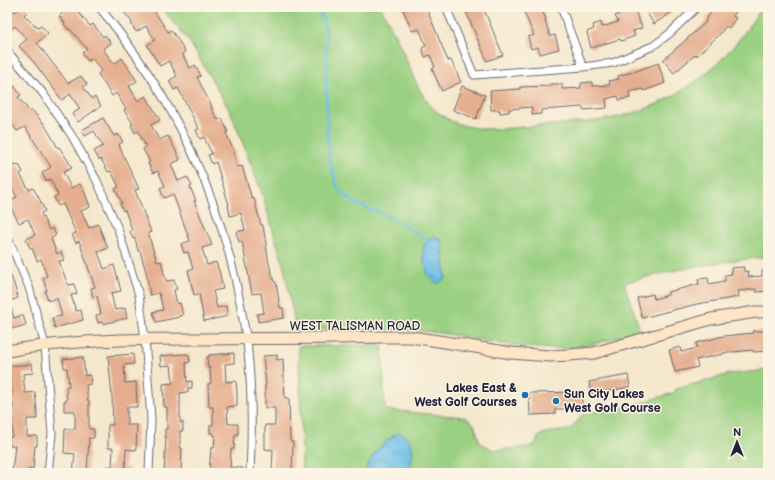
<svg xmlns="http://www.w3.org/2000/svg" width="775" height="480" viewBox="0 0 775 480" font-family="'Balsamiq Sans',sans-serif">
  <defs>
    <pattern id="water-ripples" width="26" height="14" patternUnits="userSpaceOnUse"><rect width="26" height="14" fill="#6cbee8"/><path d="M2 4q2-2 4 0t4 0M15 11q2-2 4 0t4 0" fill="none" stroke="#589abd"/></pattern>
  </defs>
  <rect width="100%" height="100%" fill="#fcf5e5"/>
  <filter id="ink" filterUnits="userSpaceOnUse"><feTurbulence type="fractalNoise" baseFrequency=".025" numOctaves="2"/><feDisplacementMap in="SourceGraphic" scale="8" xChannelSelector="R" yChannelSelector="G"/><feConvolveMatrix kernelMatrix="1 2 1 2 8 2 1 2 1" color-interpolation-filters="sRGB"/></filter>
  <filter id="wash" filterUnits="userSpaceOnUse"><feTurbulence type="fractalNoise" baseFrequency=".012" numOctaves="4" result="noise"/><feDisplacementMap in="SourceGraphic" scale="16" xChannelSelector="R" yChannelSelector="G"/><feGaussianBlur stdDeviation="0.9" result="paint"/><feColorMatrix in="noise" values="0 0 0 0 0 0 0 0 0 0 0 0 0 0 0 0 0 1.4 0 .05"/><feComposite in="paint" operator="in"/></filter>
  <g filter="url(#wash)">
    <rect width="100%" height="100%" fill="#f4e7cc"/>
    <path fill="#9ad081" stroke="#5e795e" d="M161,7H381C388,21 396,36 402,50C411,70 419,97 436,111C464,135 501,129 535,126C560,124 587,123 613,118C676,106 730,63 761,7H768V257C719,261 671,270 624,283L640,330C617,337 594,346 569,348C519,352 471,335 421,331C380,328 338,329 296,330L284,267L261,190L231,113L191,44Z
      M382,345L385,410L465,417L474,424L480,443L494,450L531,447L538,441L537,438L544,433L569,430L583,415L589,413L626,407L674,393L676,389L730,374L768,370V473H302L300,384L298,346Z"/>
    <path fill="url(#water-ripples)" stroke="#477092" d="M435,236L442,241L446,278L437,284L428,275L424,262L423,248L428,240Z
      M398,433C412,433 415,453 411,464C410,467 408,470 407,473H365C367,459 385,440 398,433Z"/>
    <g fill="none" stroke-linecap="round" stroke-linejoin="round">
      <path stroke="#6cbee8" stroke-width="2.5" d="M317,7L323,19L326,32L327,132L330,162L337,186L344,195L357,204L389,217L428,240"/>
    </g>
    <g id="blocks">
      <path fill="#e5ae8f" d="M7,7H9L15,12L22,7L27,12L24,15L34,25L35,24L38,28L41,26L48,33L37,43L68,83L81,76L87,84L83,87L92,99L95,97L101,106L78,122L72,114L80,109L70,94L62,100L33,61L19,46L27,39L15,26L7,33Z
        M70,7H84L78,12L90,26L93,24L103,37L105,35L111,43L103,49L114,64L122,58L128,67L137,81L129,86L138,101L146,96L160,120L151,125L159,140L168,136L175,149L180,160L171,164L178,181L187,177L192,186L190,187L196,201H194L212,245L202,248L207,265L216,262L220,274L223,289L213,291L217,308L226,306L228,316L204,321L199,294L194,295L188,270L193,269L188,252L184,253L181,244L190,241L173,194L164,198L160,188L165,186L158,171L153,173L148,163L150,162L143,149L146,147L138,131L135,133L131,125L133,124L124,110L126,109L116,93L112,96L98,74L101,71L92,58L88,61L82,53L87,49L70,29L69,30L64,24L65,23L59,16Z
        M122,7H147L150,11L153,9L168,32L171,30L180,43L185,52L182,54L190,68L195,65L201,76L197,77L212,107L211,108L218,120L222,118L228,132L226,133L235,154H234L237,167L242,166L252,199L254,198L261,225H263L269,264L274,282H276L280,308H283L284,318L258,322L257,314L264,313L261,293L252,294L242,241L239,242L236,232L245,230L241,213L230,216L228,205H229L216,162L212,164L208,155L212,154L204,137L200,139L196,130L199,129L178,88L174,90L169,81L177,76L169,61L160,66L147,45L155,40L146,26L136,32L131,23L132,22L123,11L124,10Z
        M402,7H426L448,61L451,60L461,82L442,91L432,69L435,67L430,55L425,57L422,48L426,46L421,33L419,29L412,31Z
        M464,7H483L503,55L487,61Z
        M522,7H541L546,20H545L550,36L555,35L559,49L540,54L538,47L531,49L528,37L534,35Z
        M649,7H680L654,24L647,13L651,10Z
        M715,7H729L736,12L733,16L736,18L729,28L726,26L720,34L697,56L696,54L674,73L663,60L706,22L705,21Z
        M634,8L642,28L633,31L635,36L621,41L620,39L591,48L587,32L594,29L593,25L601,22L602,27L618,22L615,16Z
        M658,63L665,83L644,91L643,89L629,92L630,98L619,100L618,96L606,99L607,108L583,110V107L541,110V114L532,115V107L509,109V112L500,113V110H491L490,91L520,89V87L550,86V84H562V89L581,88V83L592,82V86L610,85L609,81L619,79L618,76L636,71Z
        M7,77L21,95L18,97L30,112L32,110L42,122H43L58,148L59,147L67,159L72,168L63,172L71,188L80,184L85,193L90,207L81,211L89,228L98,224L104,239L108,248L98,252L104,269L114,265L121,291L111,293L115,310L125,308L127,318L103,324L102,322L98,323L96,315L101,314L97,296L93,297L91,288L95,287L79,241L76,243L72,235L76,233L63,204L58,206L54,197L58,195L50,179L46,181L42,173L51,167L25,127L17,131L8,118L11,116L7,110Z
        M462,86L485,95L476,119L453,110Z
        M103,118L114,136L118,134L123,142L119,144L120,148L139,189L135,190L151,232L148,233L157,262L161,261L166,281L174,280L177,289L174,290L177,304L180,303L183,315L179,316L180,317L156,322L153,312L163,310L159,293L150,295L146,272L140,251H138L135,238L133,239L130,231L132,230L125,210L123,211L120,203H122L115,189L119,187L111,171L108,172L101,159L99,160L94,151L103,146L94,131L85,136L82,130Z
        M7,155L14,166L19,165L23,172L20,174L29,190L33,188L38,196L45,211L41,213L49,230L52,228L56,235L51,239L57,254L61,252L64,260L59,261L68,285L74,284L77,294L71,295L76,311L81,310L83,320L55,328L52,318L62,316L57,298L48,301L45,291H47L43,278L47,276L41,259L37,261L32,248H30L26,239L35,235L28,219L19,223L8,202L17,197L7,180Z
        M7,267L14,284L18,298L7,302L9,301L14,318L23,315L26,325L7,330Z
        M744,267V272L748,271L749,277L762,276V271H768V291L756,292V289L738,291L739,297L697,304L642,318L637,298L653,294L654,299L668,295V292L699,284L698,279L708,278L709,284L725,281V275L732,274L731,268Z
        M752,331H768V351L753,352V350L723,353V354L696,360L698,367L675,372L669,350L680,347L681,352L697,348L696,343L724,336L753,333Z
        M234,353V363L225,364L226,382L236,381L237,394V406L227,407L228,424H238V434L235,435L234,449H231L230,467L243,468V473H209L211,448H214L215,435H213V433H210V425H213V407H209L208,384L211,383L210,368H208L207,357H209V355Z
        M133,354L134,364L124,365L125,383L136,382L137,407H127V425H137L136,450L126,449L125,468H130V473H106L107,466L112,467L113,448H108V425H113L112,396L108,356Z
        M185,354L189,355L190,362L186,363L187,382L192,381V388H188V392L180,393V423L183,422V431H180V448H182L181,473H164L166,437H165V429H167V407H164L163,384L173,383L171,365L161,366L160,356Z
        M277,355V360L283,359L285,398H289L290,441L293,442L292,473H272L273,450L265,449V425H275V408H265V385H266L263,356Z
        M83,357L85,376L90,375L91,384L86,385L88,401H89V429H94V438H89L87,473H73L75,454L64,453L65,429H75V411H64V401H67L66,387L69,386L67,368H64L63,359Z
        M32,364L33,373L23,374L25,393L35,392L37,410V419H27V436H37V446H35L33,469H29L28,473H12L15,446L9,445V437H12L13,403H8L7,394H12L9,366Z
        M628,375L630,387L591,394L589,382Z
        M582,392V409H555V414L530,415L529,393Z"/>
    </g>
  </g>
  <g filter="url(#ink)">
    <use href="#blocks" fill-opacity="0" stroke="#6c676e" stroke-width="1"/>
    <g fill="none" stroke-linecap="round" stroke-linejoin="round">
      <defs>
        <path id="street" d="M99,7C172,94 221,196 241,307C243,322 247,337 248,352C252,392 252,433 250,473
          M446,7L474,75L583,67L613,63L653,46L669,34L697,7
          M561,7L583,67
          M7,51L42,92L72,136L97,181L118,229L139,295L145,339L151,419L149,473
          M7,236L29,287L45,345L52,434L48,473"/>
        <path id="secondary" d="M7,351C69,340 132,339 195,339C258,338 321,339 383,337H411L445,342L511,353L550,356L569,355L594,353L711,319L756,312H768"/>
      </defs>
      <use href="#street" stroke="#6c676e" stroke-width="9"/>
      <use href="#secondary" stroke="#6c676e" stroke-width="13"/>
      <use href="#street" stroke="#fff" stroke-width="7"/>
      <use href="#secondary" stroke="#fde5c5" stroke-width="11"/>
    </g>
  </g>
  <g fill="#1f6fb2" stroke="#fcf5e5" stroke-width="1.5">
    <circle cx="525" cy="395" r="4"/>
    <circle cx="556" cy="401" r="4"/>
  </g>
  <g text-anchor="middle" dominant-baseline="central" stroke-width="3" stroke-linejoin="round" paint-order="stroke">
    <g font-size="12" fill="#22223b" stroke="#fcf5e5">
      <text x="355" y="326">WEST TALISMAN ROAD</text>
    </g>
    <g font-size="12" font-weight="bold" fill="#22223b" stroke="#fcf5e5" text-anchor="end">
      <text x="517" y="388">Lakes East &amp;<tspan x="517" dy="14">West Golf Courses</tspan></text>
      <text x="564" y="394" text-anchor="start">Sun City Lakes<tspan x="564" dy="14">West Golf Course</tspan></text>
    </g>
  </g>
  <rect width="775" height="480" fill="none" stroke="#fcf5e5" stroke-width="24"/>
  <g transform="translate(737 442)" stroke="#fcf5e5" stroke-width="3" paint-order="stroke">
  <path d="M0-3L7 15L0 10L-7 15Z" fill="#22223b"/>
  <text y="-6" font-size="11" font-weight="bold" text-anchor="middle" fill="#22223b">N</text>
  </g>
</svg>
